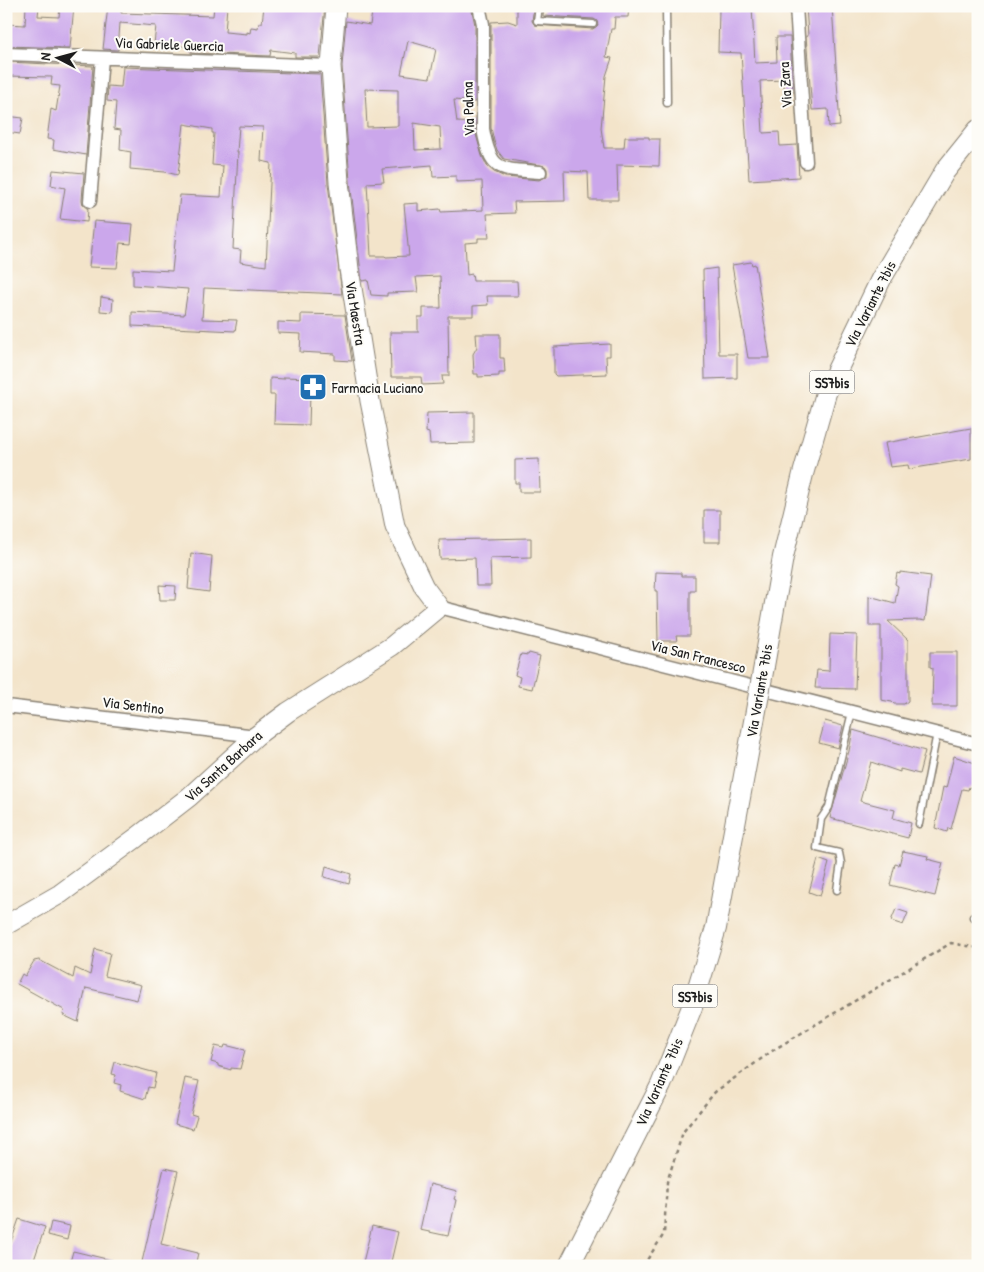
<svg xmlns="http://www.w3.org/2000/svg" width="984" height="1272" viewBox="0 0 984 1272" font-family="'Patrick Hand',sans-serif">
  <rect width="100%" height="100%" fill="#fdfcf7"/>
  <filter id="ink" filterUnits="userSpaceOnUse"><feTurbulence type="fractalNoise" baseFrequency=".02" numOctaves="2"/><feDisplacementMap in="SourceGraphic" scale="10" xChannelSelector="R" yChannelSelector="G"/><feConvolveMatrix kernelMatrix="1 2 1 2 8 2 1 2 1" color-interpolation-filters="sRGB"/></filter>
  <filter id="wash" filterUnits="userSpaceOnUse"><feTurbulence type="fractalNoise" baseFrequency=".0096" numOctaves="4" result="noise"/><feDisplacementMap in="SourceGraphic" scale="20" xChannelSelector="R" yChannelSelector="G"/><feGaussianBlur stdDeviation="1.12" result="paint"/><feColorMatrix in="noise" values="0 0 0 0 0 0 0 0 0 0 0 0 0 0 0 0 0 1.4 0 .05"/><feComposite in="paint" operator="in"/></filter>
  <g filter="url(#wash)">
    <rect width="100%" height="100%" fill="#f3e4ca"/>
    <g id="blocks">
      <path fill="#cba7eb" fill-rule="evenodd" d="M26,6H39L38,16L59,17L60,6H74L70,48L6,46V24L25,25Z
        M108,6H121V13L213,16L214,6H227L225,32L247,34V32L250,33L251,27L258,28L259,23H262L264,6H325L320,57H295V53L271,50L270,56L191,53V47L154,44L156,26L120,23L118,50L103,49Z
        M373,6H471L475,25V102L454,100L457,122L475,123V131L482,156L487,166L494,172L505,177L539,180L547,176V169L545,166L504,159L497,150L494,141L491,128V22L508,21L517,24V6H534L532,21L535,25L593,29L598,25L597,21L594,19L543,16L544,6H629L628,17H615L614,29H611L606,57L612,58L606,76L601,128L604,148H624L625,137H649V139H660L659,166L617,165L618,200H589L588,172L564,171L565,201L514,202L515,213L487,214L489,238H478V242L465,243L467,275L472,274L473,281H517L518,296H487L488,305L473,306V316H448L449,376H442L443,384L422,385L421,377H391L390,332H418V317H423V308H441L440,276L416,277L418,292L387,293V296L371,295L368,280L362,281L350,181L342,66L346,21L370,25ZM408,41L436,49L430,78L401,74ZM365,89L398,90V126L367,127ZM414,123L440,127L441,149L415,150ZM432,165L433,177L456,176V182L482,181L483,210L441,212L440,209L418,211V203L404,204L409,256L386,257L385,256H371L367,183L384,182L382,169Z
        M738,6H752L755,63L777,62L776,37H790L793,93L784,94V80L760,81L763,133L779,132L780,146L797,145L799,177L749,180L741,53L718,52L719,9L738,11Z
        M806,6H832L840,126L829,127L828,109L812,110L806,36H808Z
        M6,62L93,66L86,155L53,149L54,140L47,139L51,109L56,111L60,86L51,85L52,77L6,76Z
        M123,67L320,74L328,183L342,294L204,288L202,319L237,320L235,331L132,326V312L184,315L188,289L133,285V269L172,271L180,195L221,197L223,166L212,165L214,133H212V129L184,124L178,175L165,172L130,169L131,152L120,150L121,130L114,129L116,102L107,101L108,86L121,87ZM239,126L263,127L261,161L271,163L266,266L240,262L241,250L233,249L238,152H237Z
        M6,116L23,118L20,134L6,132Z
        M53,170L84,173L82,200L83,205L88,209L87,222L60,219L65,188L51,185Z
        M94,221L133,224L131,244L120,243L117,268L89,267Z
        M751,262L752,265L755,264L770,358H748L732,265Z
        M717,268L719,354H737V378L705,379L703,270Z
        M101,297L113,299L112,312L100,311Z
        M301,314L345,315L352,361L335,360V354L300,352L301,334L278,333V322L301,323Z
        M476,334H500V358H504L505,373H499V376L478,377V374H474L473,354L477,347Z
        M610,344V356H606L607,374L556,376L554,374V347Z
        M284,377L311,378V381H315V394H310L309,425L274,424L275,395H270V378L284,379Z
        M474,412V443L430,444L429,433L426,432L427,413Z
        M971,428V459L909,469L908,465L890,467L885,443Z
        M539,459L540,492H519V483H515V460Z
        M704,510H720V542H704Z
        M531,538V557L490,558L491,586H476L475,558L440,559L439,540Z
        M191,553L212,556L209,592L188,589Z
        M656,572L681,573V576H695V591H690V636H676L677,641H658L657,591H655Z
        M900,572L931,576L925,621L920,620L888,621L908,640V701L904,704H894L892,702L881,700V626H869V596L895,603L898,586L895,584L897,573L900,574Z
        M159,585L176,586L175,600H160Z
        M830,634L857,635L855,689L815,688L817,670L829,671Z
        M930,652H957V706H932L933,668L930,667Z
        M529,653L540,656L532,689L518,686L520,677L515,675L521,654L528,655Z
        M825,721L843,726L838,748L819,743Z
        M853,730L925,751L919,774L900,769V772L871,762L860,801L895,810L893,818L911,823L908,838L830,818L849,751Z
        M954,756L978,764V790L969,787L968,790L962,789L951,829L948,828L947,832L935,828L943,787L946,788Z
        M903,851L928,856L927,859L943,863L935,896L890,885L895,864L899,865Z
        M818,859L829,863L820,896L809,892Z
        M326,866L351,874L349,884L324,877Z
        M896,909L908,913L903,925L891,921Z
        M95,949L110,953L105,976L141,985L137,1000L86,988L78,1022L63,1015L64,1010L17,984L22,974L25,976L34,961L39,960L73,978L75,968L90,975Z
        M225,1045L245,1050L240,1069L231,1068V1070L218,1066V1064L211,1062L215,1046L224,1048Z
        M115,1062L156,1073L153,1088L148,1087L145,1099L120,1091L121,1085L114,1083L116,1075L112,1074Z
        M185,1078L199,1081L191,1114L197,1116L193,1129L175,1124Z
        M164,1168L178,1171L161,1244L198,1253L195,1266H141Z
        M430,1184L457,1191L454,1199L456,1200L448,1236L420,1230Z
        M19,1219L45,1227L32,1266H17L6,1262V1256Z
        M51,1222L70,1226L67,1240L48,1235Z
        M372,1226L398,1232L390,1266H362Z
        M73,1251L115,1261V1266H69Z"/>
    </g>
  </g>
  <g filter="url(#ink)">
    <use href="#blocks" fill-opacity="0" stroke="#888073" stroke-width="1"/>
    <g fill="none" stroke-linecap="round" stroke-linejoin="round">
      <defs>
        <path id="lane" d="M539,6L537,21L593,24
          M666,6L667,103
          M919,824L937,733
          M837,890L841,863L839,853L817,848L821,819L829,807L852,712
          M973,917L978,914"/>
        <path id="street" d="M479,6L483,24V129C491,173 500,169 540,172
          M796,6L806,162
          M6,54L331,66
          M90,201L102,58
          M439,607L978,744
          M6,706L256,736"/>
        <path id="secondary" d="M6,925L60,894L136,838L189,797L256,736L288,712L392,646L439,607L424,587L395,526L370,401L349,269L339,182L331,66L336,6"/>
        <path id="primary" d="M764,666L783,557L803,474L826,393L881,279L945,171L978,130
          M569,1266L661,1085L692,1007L716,928L757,705"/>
      </defs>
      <use href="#lane" stroke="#888073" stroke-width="9"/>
      <use href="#street" stroke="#888073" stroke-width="15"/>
      <use href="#secondary" stroke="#888073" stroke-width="21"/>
      <use href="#primary" stroke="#888073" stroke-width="22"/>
      <path stroke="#888073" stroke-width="2.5" stroke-dasharray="4 4" stroke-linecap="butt" d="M643,1266L664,1234L667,1182L683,1132L715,1092L775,1049L951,943L978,948"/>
      <use href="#lane" stroke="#fff" stroke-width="6"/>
      <use href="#street" stroke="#fff" stroke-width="12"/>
      <use href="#secondary" stroke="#fff" stroke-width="19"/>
      <use href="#primary" stroke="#fff" stroke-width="20"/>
      <defs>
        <path id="primary-bridge" d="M757,705L764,666"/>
      </defs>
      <use href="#primary-bridge" stroke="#888073" stroke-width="22" stroke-linecap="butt"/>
      <use href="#primary-bridge" stroke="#fff" stroke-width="20"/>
    </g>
  </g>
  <defs>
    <symbol id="pharmacy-square" viewBox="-11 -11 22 22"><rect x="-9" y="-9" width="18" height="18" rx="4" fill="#1f6fb2" stroke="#fdfcf7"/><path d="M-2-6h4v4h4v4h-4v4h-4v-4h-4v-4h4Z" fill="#fff"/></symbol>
  </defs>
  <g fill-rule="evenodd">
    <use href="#pharmacy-square" x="297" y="371" width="32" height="32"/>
  </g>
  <g text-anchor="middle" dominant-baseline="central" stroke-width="4" stroke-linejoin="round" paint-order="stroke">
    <g fill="#fdfcf7" stroke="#605f5e" stroke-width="1">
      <rect x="809.5" y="370.5" width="45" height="23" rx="4"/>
      <rect x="672.5" y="984.5" width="45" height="23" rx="4"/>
    </g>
    <g font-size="14" font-weight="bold" fill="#1c1c1c">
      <text x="832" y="382">SS7bis</text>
      <text x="695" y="996">SS7bis</text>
    </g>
    <g font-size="15" fill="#1c1c1c" stroke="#fdfcf7">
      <text transform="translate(169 44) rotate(2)">Via Gabriele Guercia</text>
      <text transform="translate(785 85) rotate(-94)">Via Zara</text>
      <text transform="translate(468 109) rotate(-92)">Via Palma</text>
      <text transform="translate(870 304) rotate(-63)">Via Variante 7bis</text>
      <text transform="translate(356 313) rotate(81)">Via Maestra</text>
      <text transform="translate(698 656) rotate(14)">Via San Francesco</text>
      <text transform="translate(759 691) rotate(-80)">Via Variante 7bis</text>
      <text transform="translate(133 705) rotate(7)">Via Sentino</text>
      <text transform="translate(223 766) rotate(-42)">Via Santa Barbara</text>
      <text transform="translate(659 1082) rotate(-66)">Via Variante 7bis</text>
    </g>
    <g font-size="15" fill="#1c1c1c" stroke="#fdfcf7" text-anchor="start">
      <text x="332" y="387">Farmacia Luciano</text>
    </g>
  </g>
  <rect width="984" height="1272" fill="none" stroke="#fdfcf7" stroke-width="25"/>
  <g transform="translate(58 58) rotate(276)" stroke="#fdfcf7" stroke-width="4" paint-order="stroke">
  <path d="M0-4L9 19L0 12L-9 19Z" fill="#1c1c1c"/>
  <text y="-8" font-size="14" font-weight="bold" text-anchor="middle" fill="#1c1c1c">N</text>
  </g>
</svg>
